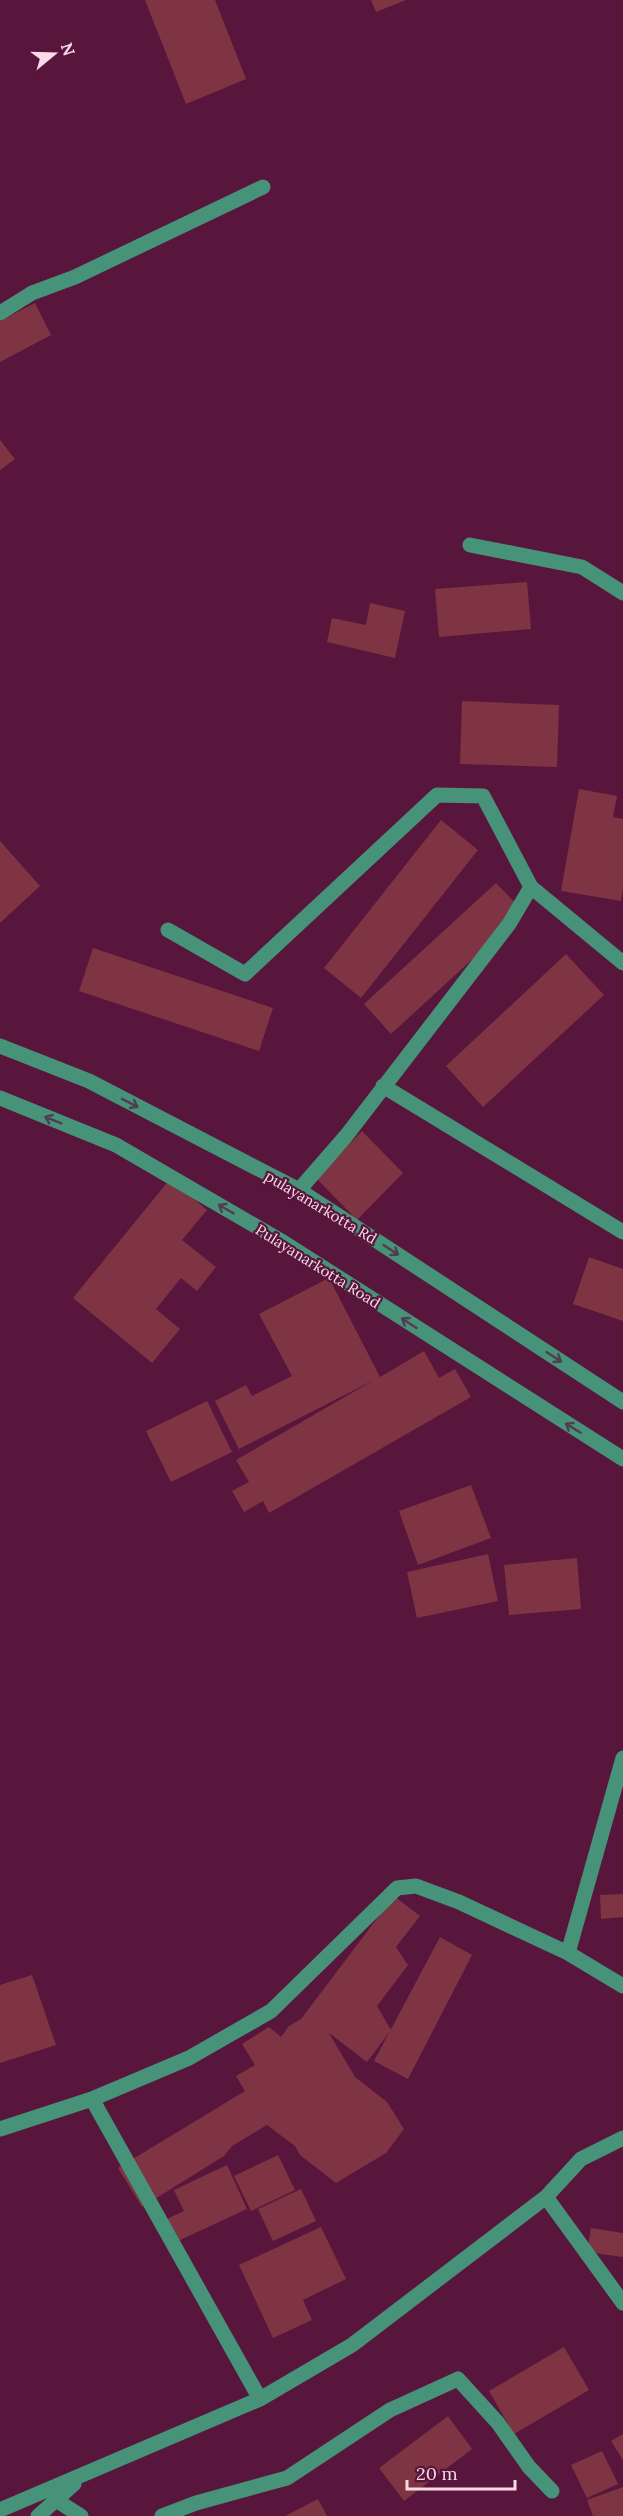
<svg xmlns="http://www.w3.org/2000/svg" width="623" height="2516" viewBox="0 0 623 2516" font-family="Lora,serif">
  <rect width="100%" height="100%" fill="#58163c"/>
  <path fill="#7f3443" d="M145,0H215L246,79L186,104Z
    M371,0H406L376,12Z
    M35,303L51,335L0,362V321Z
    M0,440L15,459L0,470Z
    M527,582L531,629L439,637L435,589Z
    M370,603L405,611L395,658L327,642L332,618L366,625Z
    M462,701L559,705L557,767L460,764Z
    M579,789L617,796L613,817L623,819V888L621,901L561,891Z
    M441,820L478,850L361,998L324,968Z
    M0,841L40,886L0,923Z
    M496,883L524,912L391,1034L364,1004Z
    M93,948L273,1008L259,1051L79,991Z
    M566,954L604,995L483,1107L446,1066Z
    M362,1131L403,1173L357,1220L316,1178Z
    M170,1179L207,1210L182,1240L216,1267L197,1291L181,1278L156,1309L180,1329L152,1363L73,1298Z
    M589,1257L623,1269V1321L573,1304Z
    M329,1278L380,1377L424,1351L439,1378L455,1369L471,1397L269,1513L263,1501L244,1512L232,1491L249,1482L236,1460L374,1380L239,1449L215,1401L246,1385L252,1396L292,1376L259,1314Z
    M207,1401L232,1452L171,1482L146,1431Z
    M471,1485L491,1538L418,1565L399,1511Z
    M488,1554L498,1601L417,1618L407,1572Z
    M577,1558L581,1609L509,1615L504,1565Z
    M623,1894V1917L601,1919L600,1895Z
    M394,1896L420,1916L396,1947L408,1965L377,2006L391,2030L367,2062L329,2033L355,2077L387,2102L404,2129L386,2153L336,2183L300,2155L295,2146L267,2125L232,2146L224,2156L142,2207L118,2168L245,2091L236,2076L255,2065L242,2044L269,2027L281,2037L289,2026L301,2019Z
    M440,1937L472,1955L408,2079L374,2061Z
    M32,1975L56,2045L0,2063V1985Z
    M278,2155L295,2190L251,2211L234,2176Z
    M227,2165L247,2209L167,2246L156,2224L184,2211L174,2190Z
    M301,2189L316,2221L273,2241L258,2209Z
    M321,2227L346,2279L303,2300L312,2320L273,2338L239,2265Z
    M591,2228L623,2233V2257L587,2252Z
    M564,2347L589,2390L514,2434L489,2391Z
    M448,2416L472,2449L404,2501L379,2468Z
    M623,2434V2460L611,2441Z
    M602,2451L618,2484L587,2498L571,2465Z
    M623,2487V2516H593L587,2500Z
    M318,2499L327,2516H285Z"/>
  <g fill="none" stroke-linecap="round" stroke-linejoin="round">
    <path stroke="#47937a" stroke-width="15" d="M0,313L32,293L75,277L263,187
      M470,545L582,567L623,593
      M531,887L623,963
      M168,930L245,974L437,795L483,796L531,887L509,924L346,1136L299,1190
      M0,1046L89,1081L299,1190L623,1402
      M383,1086L623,1232
      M0,1098L116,1145L283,1242L623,1459
      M568,1953L623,1758
      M92,2099L260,2399
      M0,2129L92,2099L189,2058L271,2011L397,1888L416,1886L459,1902L568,1953L623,1986
      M546,2197L623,2303
      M56,2500L81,2516
      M0,2510L260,2399L352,2345L546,2197L581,2159L623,2138
      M38,2516L74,2484
      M162,2516L196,2503L287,2478L390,2410L458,2379L498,2423L529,2467L552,2491"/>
  </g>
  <defs><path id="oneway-shaft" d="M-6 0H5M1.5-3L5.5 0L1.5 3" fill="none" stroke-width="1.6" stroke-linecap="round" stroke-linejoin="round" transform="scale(1.5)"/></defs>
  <g stroke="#533c4f">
    <use href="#oneway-shaft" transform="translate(130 1103) rotate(27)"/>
    <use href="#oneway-shaft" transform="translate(53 1120) rotate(-158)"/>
    <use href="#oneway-shaft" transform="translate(226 1209) rotate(-150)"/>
    <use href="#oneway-shaft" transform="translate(391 1250) rotate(33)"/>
    <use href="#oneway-shaft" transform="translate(409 1323) rotate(-147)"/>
    <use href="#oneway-shaft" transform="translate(554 1357) rotate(33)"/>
    <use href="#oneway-shaft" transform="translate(573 1428) rotate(-148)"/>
  </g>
  <g text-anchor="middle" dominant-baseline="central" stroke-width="4.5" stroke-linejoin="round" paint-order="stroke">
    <g font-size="15" fill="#fad9e7" stroke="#58163c">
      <text transform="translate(321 1207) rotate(31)">pulayanarkotta Rd</text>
      <text transform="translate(318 1266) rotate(32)">Pulayanarkotta Road</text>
    </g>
  </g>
  <g transform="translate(54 54) rotate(71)" stroke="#58163c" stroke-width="4.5" paint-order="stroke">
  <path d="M0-4.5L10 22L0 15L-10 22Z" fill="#fad9e7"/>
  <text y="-9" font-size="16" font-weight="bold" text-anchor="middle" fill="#fad9e7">N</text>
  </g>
  <path d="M407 2480v9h108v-9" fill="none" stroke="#fad9e7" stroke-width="3"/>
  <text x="416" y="2480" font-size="18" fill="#fad9e7" stroke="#58163c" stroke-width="4.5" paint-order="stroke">20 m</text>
</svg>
